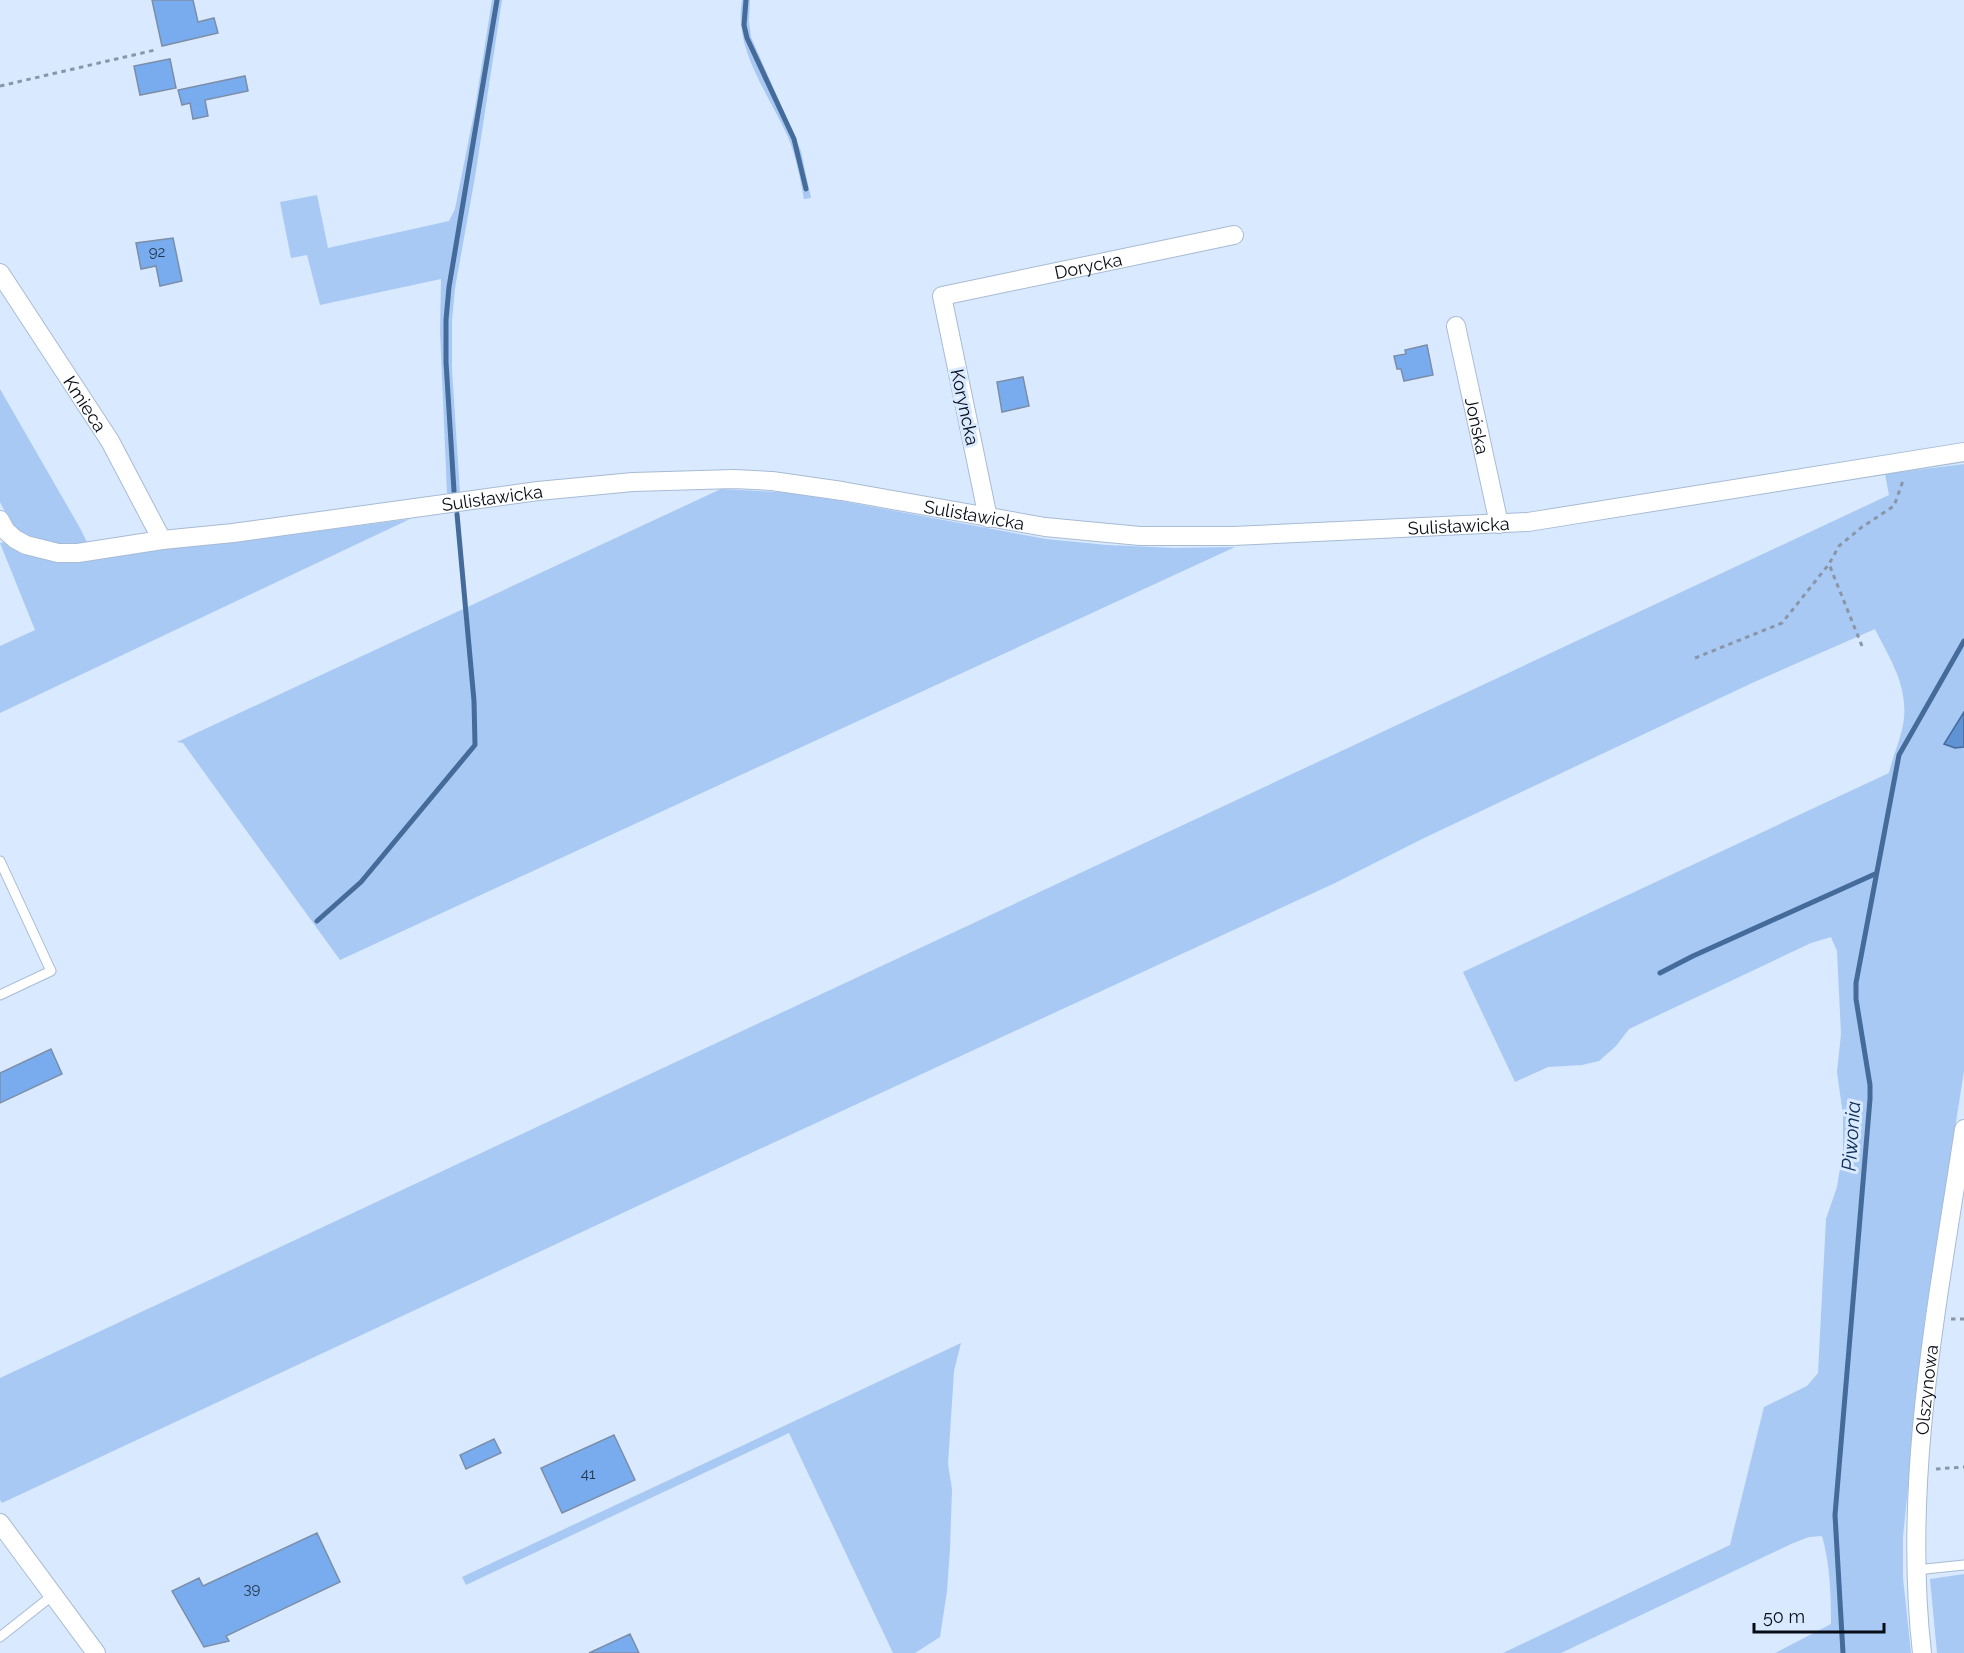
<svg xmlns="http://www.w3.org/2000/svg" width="1964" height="1653" viewBox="0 0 1964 1653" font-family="Raleway,sans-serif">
  <rect width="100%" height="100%" fill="#d9e9ff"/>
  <path fill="#a8c9f4" d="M492,0H502L475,177L455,288L452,320V370L460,493H447L440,331L441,279L320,305L307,255L291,258L280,202L317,195L328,248L449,221L455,209L475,108Z
    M742,0H750L749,21L751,37L801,151L811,198L804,199C800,178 796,156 788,137C769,94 733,49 742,0Z
    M0,389L80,528L88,544L70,547L32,542L12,526L0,502Z
    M1964,464V712L1945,744L1955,748L1964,747V1071L1925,1317L1903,1537V1578L1911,1653H1775L1831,1624C1831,1594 1830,1564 1822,1536L1809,1537L1791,1544L1561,1653H1503L1730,1545L1764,1407L1807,1386L1818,1373L1826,1219L1837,1187L1843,1150V1115L1837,1072L1841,1034L1837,951L1831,937L1811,943L1629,1029L1616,1046L1599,1061L1582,1065L1548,1067L1515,1082L1463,972L1889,773C1893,755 1902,737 1904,718C1907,684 1890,659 1875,629L1752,683L1422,839L1335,883L736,1160L2,1503L0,1500V1378L1889,495L1885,474Z
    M721,489L798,493L1046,539L1107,545L1174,548L1235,547L340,960L183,743L177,742Z
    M410,519L0,713V646L35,630L0,543L6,542L15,548L209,545Z
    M961,1343L954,1371L948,1464L952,1489L950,1549L947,1591L940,1637L915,1653H893L789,1433L466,1585L462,1577Z
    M1964,1574V1653H1937L1930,1579Z"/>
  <path fill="#6093d3" stroke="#456b9a" stroke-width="1.5" d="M1964,712V747L1955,748L1944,744Z"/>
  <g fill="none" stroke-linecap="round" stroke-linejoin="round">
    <path stroke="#456b9a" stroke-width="5" d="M746,0L744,25L747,38L794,139L806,189
      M454,491L446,362V320L449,287L497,0
      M317,921L361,882L475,745L474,701L457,514
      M1660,973L1693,956L1875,874
      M1843,1653L1835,1515L1870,1099V1085L1856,999V983L1899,755L1964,641"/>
  </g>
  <path fill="#78acef" stroke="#7c8ea7" stroke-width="1.5" d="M152,0H193L198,22L214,18L218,33L162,46Z
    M170,59L176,88L140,95L134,66Z
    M245,76L248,91L205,100L208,116L193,119L190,103L182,105L178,90Z
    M173,238L182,281L160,286L156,266L141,269L136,243Z
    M1427,345L1433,375L1404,381L1401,369H1397L1394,356L1406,354L1405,350Z
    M1023,377L1029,406L1002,412L997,382Z
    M51,1049L62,1074L0,1103V1073Z
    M614,1435L635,1480L562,1513L541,1468Z
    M494,1439L501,1453L466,1469L460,1455Z
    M317,1533L340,1582L226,1636L229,1641L204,1647L172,1591L199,1578L203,1586Z
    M630,1634L639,1653H589Z"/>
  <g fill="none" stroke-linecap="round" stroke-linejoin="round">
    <defs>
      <path id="service" d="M0,861L51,971L0,995
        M1916,1570L1964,1565
        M0,1637L53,1595"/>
      <g id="minor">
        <path id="s1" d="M0,273L110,441L162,540"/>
        <path id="s2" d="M1456,326L1499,524"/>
        <path id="s3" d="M988,518L942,296L1234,235"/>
        <path id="s4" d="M0,520L6,531L15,539L26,545L58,553H78L162,540L233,533L538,491L633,482L734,479L772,481L842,491L1045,527L1140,536H1233L1528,522L1964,452"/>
        <path d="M0,1523L96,1653"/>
        <path id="s5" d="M1922,1653C1902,1478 1938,1302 1964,1129"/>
      </g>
    </defs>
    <use href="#service" stroke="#a7bbd4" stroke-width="11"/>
    <use href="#minor" stroke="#a7bbd4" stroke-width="20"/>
    <path stroke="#8a96a7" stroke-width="3" stroke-dasharray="4.5 4.5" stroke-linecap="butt" d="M0,86L155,50
      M1862,646L1829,564L1839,546L1862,527L1894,506L1904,478
      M1695,658L1782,623L1829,564
      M1951,1319H1964
      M1936,1469L1964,1467"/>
    <use href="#service" stroke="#fff" stroke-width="9"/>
    <use href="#minor" stroke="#fff" stroke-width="18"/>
  </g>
  <g text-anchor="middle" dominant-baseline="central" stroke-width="6" stroke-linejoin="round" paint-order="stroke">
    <g font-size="15" fill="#23354c">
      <text x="157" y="252">92</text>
      <text x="588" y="1474">41</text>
      <text x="252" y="1589">39</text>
    </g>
    <g font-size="18" fill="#070d16" stroke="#d9e9ff">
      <text stroke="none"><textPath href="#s3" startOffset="376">Dorycka</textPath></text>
      <text stroke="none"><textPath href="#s1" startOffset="156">Kmieca</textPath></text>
      <text transform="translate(965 407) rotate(78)">Koryncka</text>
      <text stroke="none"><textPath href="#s2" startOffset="102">Jońska</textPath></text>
      <text stroke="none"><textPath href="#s4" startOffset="508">Sulisławicka</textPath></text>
      <text stroke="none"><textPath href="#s4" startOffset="994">Sulisławicka</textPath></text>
      <text stroke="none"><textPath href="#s4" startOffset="1480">Sulisławicka</textPath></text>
      <text stroke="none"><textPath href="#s5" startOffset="264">Olszynowa</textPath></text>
    </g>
    <g font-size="20" font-style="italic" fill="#0b2e58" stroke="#d9e9ff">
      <text transform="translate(1851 1136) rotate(-86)">Piwonia</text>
    </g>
  </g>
  <path d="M1754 1623v9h130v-9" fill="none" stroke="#070d16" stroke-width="3"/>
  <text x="1763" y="1623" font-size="18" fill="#070d16" stroke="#d9e9ff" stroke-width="4.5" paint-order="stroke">50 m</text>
</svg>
